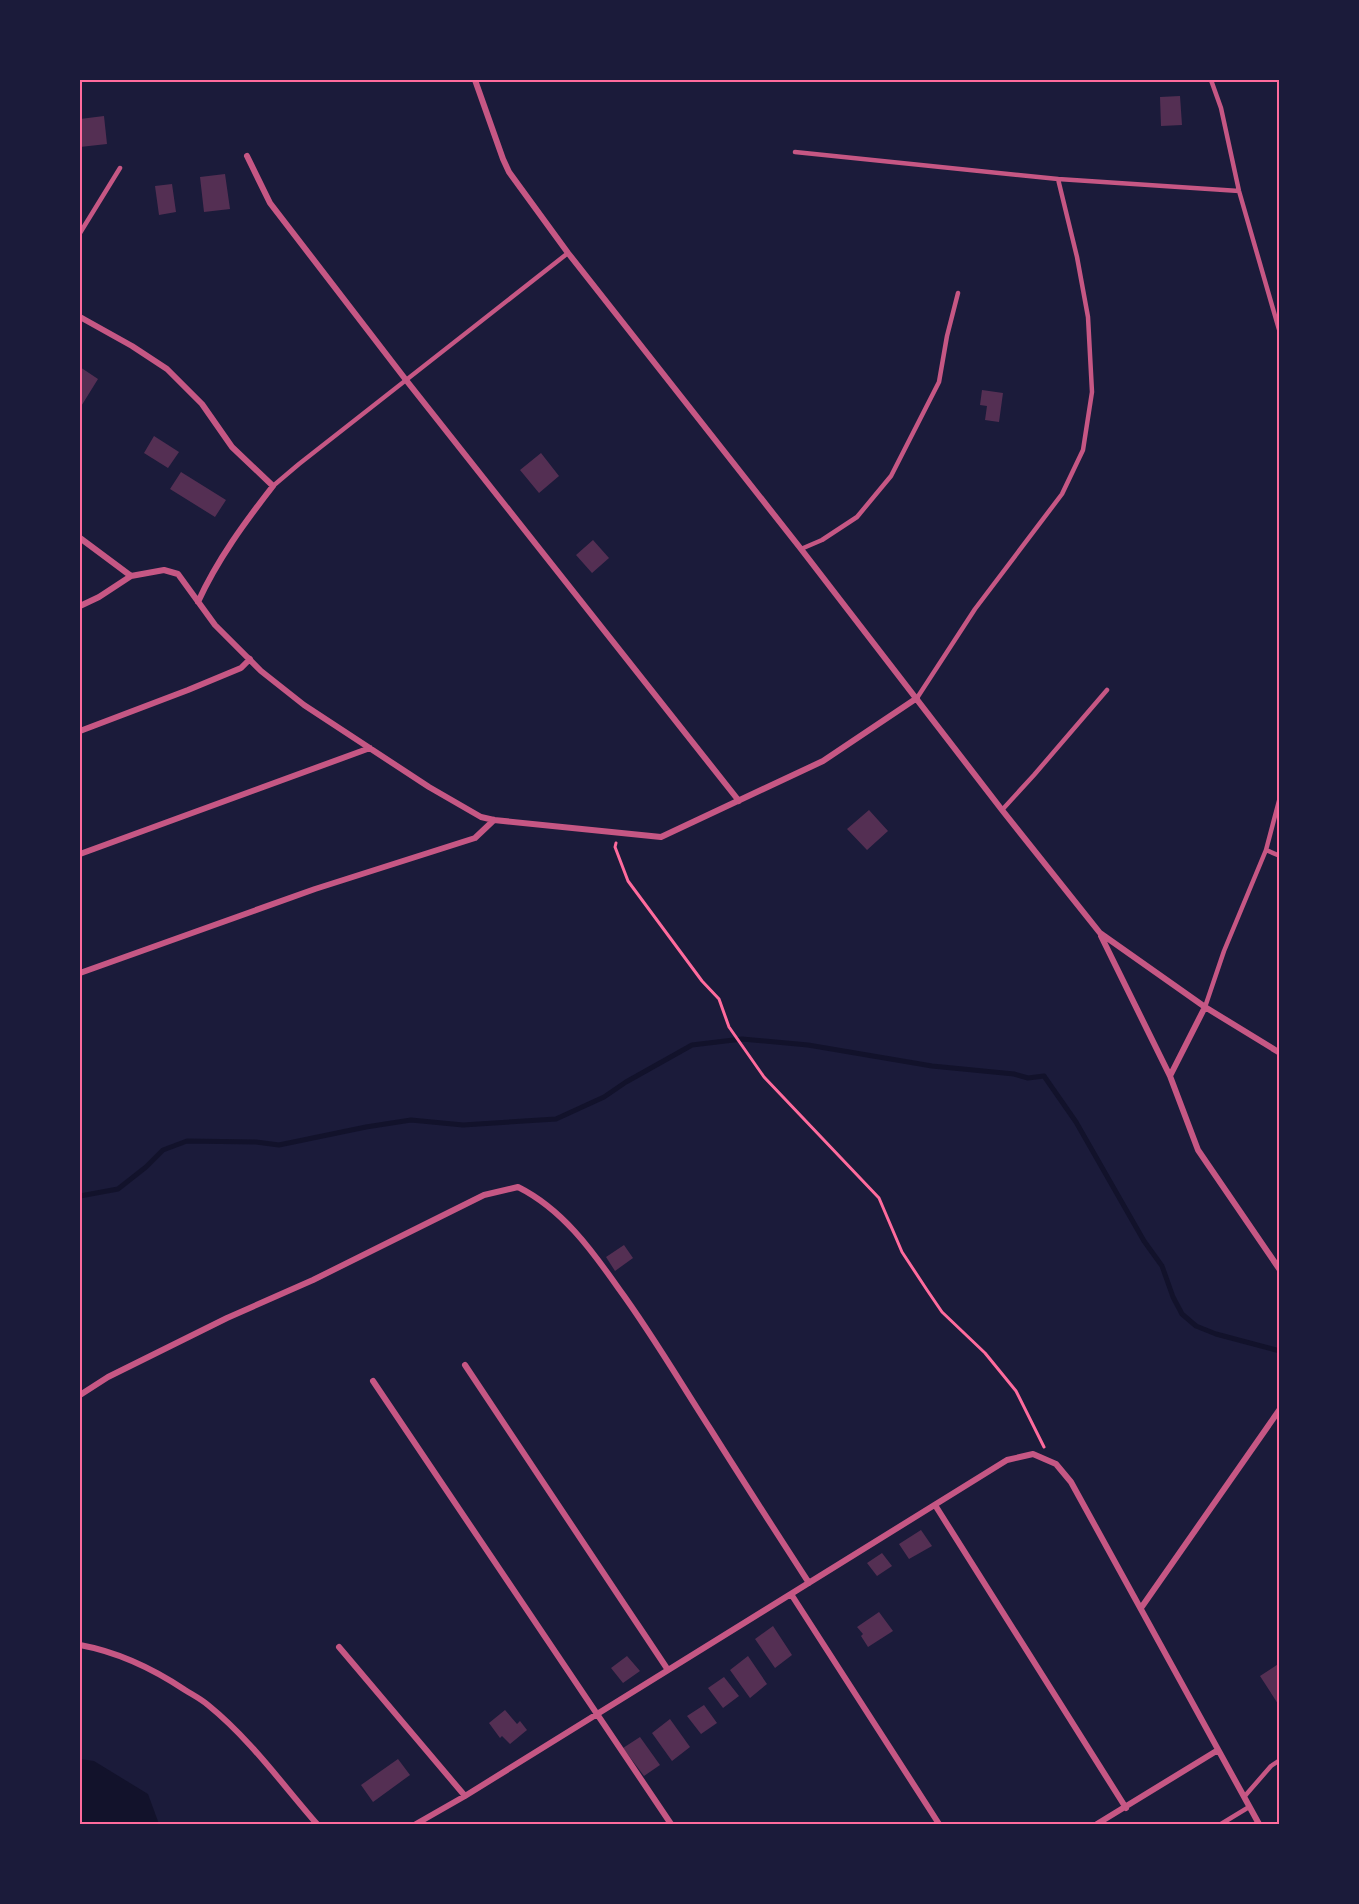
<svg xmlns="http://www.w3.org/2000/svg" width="1359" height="1904" viewBox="0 0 1359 1904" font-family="Rubik,sans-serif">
  <rect width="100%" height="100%" fill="#1b1b3a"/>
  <path fill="#12122b" d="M80,1759L94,1761L148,1794L159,1824H80Z"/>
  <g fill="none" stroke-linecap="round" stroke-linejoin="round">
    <path stroke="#12122b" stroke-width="5" d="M80,1196L118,1189L146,1167L163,1150L187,1141L256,1142L279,1145L366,1127L411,1120L463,1125L556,1119L604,1097L626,1082L692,1045L742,1039L808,1045L932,1066L1014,1074L1028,1078L1044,1076L1076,1122L1144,1241L1162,1266L1173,1297L1182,1314L1196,1326L1216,1334L1280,1351"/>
  </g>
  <path fill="#542f53" d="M1180,96L1182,125L1161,126L1160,97Z
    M104,116L107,144L80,147V119Z
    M225,174L230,209L204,212L200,177Z
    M172,184L176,212L159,215L155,186Z
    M80,367L98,379L80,408Z
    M982,390L1003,393L999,422L985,420L987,406L980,405Z
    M154,436L179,452L168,468L144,453Z
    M541,453L559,476L539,493L520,470Z
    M181,472L226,500L215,517L170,489Z
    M593,540L609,558L592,573L576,555Z
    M869,810L888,831L867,850L847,829Z
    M624,1245L633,1258L615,1271L606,1257Z
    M921,1530L932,1546L909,1559L899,1544Z
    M882,1553L892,1566L877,1576L867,1563Z
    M879,1612L893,1631L868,1647L861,1636L863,1634L857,1627Z
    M773,1626L792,1655L775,1668L755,1639Z
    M627,1656L640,1671L623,1683L611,1668Z
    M748,1656L767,1684L750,1698L730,1670Z
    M1280,1663V1707L1260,1676Z
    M724,1677L739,1696L723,1708L708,1688Z
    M704,1705L717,1723L701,1734L687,1716Z
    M505,1710L517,1724L520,1721L527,1730L510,1744L502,1736L500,1738L489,1723Z
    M670,1719L690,1747L672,1761L652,1733Z
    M640,1737L660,1765L644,1776L623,1748Z
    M398,1759L410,1775L373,1802L361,1785Z"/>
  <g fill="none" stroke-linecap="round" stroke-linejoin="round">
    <path stroke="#ff6b9d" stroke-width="3" d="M616,843L615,847L628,881L702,981L719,999L729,1027L764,1077L879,1198L902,1252L927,1290L942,1312L985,1353L1016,1391L1044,1447"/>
    <path stroke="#c65784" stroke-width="4.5" d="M1211,80L1221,108L1239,191L1280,333
      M795,152L1058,179L1239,191
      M80,233L120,168
      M273,486L299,464L568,253
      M801,549L822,540L857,517L891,476L939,382L947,336L958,293
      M917,698L975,609L1062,494L1083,450L1092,392L1088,317L1077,257L1058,179
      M1002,810L1034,775L1107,690
      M1266,850L1280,856
      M1205,1007L1224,951L1266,850L1280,797
      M1244,1797L1271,1766L1280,1760
      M1221,1824L1249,1807"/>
    <path stroke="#c65784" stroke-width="6" d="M475,80L503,159L509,172L568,253L801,549L1002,810L1100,933L1205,1007L1280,1053
      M247,156L270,203L406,380L739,801
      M80,317L132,346L167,369L202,404L232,447L273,486C245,522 217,560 198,602
      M80,538L131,576L164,570L178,574L215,625L261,671L304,705L429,787L481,817L494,820L661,837L823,761L917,698
      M80,606L99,597L131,576
      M80,731L188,690L241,668L250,659
      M80,854L370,748
      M1101,936L1170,1076L1198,1150L1280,1270
      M80,973L315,889L475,838L494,820
      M1170,1076L1205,1007
      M465,1365L668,1670
      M373,1381L671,1824
      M80,1395L108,1377L227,1318L313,1280L484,1195L518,1187C562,1209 591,1249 619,1289C652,1334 680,1382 711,1430C743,1481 776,1532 809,1583
      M935,1505L1126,1808
      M791,1594L939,1824
      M1141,1608L1280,1409
      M80,1645C118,1652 152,1668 185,1690C193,1695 201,1699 208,1705C250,1739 282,1784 317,1824
      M339,1647L465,1796
      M416,1824L465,1796L1007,1460L1033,1454L1056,1464L1071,1482L1259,1824
      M1097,1824L1218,1750"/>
  </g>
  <rect width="1359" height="1904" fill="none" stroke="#1b1b3a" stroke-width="162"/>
  <rect x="81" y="81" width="1197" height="1742" fill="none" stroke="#ff6b9d" stroke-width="2"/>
</svg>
